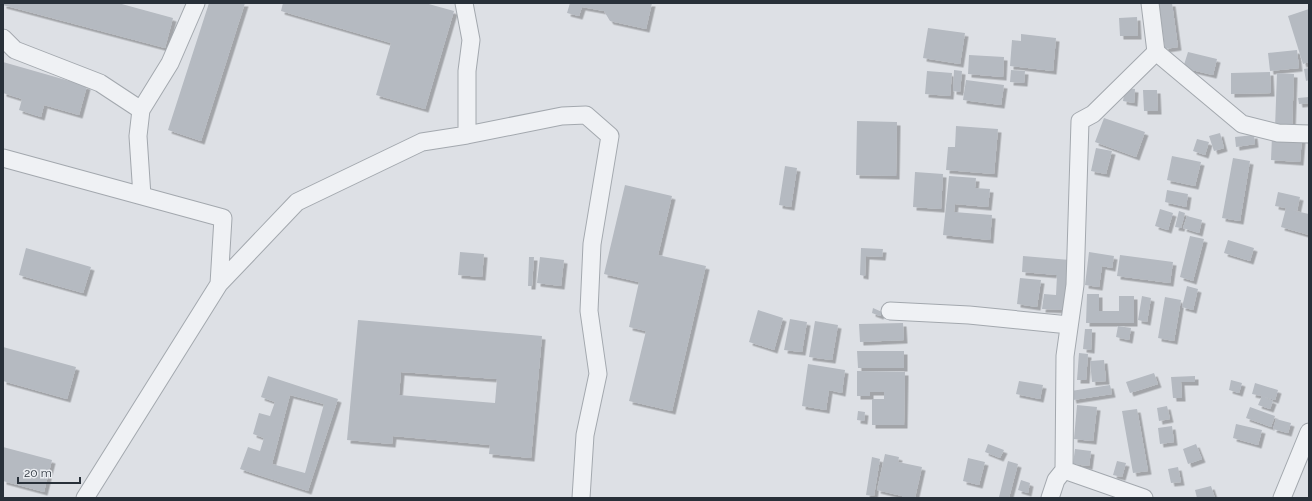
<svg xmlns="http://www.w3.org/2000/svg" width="1312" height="501" viewBox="0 0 1312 501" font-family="Raleway,sans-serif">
  <defs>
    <filter id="shadow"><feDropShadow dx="3.5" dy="3.5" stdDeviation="0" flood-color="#0004"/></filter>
  </defs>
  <rect width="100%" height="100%" fill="#dde0e5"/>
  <path fill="#b5bac1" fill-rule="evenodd" filter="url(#shadow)" d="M3,3H118L173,18L165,48L3,5Z
    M209,3H245L201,141L168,130Z
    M283,3H425L454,11L425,109L376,95L391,43L281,11Z
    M570,3H652L646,29L610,21L604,11L582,7L579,16L567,13Z
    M1159,3H1172L1178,47L1165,49Z
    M1309,9V62L1303,64L1288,16Z
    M1137,17L1138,36H1120L1119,18Z
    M928,28L965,33L960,64L923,58Z
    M1021,34L1056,38L1053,71L1010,66L1012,40L1021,41Z
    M1297,50L1299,68L1270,71L1268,53Z
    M1188,52L1217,59L1213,75L1183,68Z
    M969,55L1004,57L1003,77L968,74Z
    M3,62L87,86L79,115L44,105L41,117L19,110L22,99L3,93Z
    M1309,68V80L1306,81L1304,69Z
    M954,70L962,71L960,92L953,91Z
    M1011,70L1025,71L1024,83L1010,82Z
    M927,71L952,73L950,96L925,94Z
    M1270,72L1271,93L1231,94V73Z
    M1277,73L1294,74L1292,129L1275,128Z
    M966,80L1004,85L1001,105L963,100Z
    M1125,88L1135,89L1134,103L1123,101Z
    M1143,90H1157L1158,111H1144Z
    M1309,97V103L1299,104L1298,98Z
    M1104,118L1145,132L1136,157L1095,142Z
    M857,121L897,122L896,176L856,175Z
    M956,126L998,129L994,174L946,170L948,147H955Z
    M1220,133L1224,148L1214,151L1209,136Z
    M1254,135L1255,144L1236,147L1235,137Z
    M1272,136L1302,138L1300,162L1271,160Z
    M1197,139L1209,142L1205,155L1193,151Z
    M1096,148L1112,151L1106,174L1091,171Z
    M1172,156L1201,162L1195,186L1167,180Z
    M1233,158L1250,161L1240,221L1222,218Z
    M785,166L797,168L791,207L779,205Z
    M915,172L943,174L941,209L913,207Z
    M949,176L976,178L975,188L990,189L988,207L955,204L954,212L992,215L990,240L943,235Z
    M625,185L672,196L658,255L706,266L672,411L629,401L646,331L629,327L639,282L604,274Z
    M1167,190L1188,194L1186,207L1165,202Z
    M1278,192L1300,197L1297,211L1291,210L1309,214V235L1281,227L1286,208L1275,206Z
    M1160,209L1173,213L1168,230L1155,226Z
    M1179,211L1185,213L1181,228L1175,227Z
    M1187,216L1202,220L1199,233L1183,228Z
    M1190,236L1204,239L1193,281L1180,277Z
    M1228,240L1254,248L1250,261L1224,253Z
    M26,248L91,267L83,293L19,275Z
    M861,248L883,249L882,257L866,256L865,276L860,275Z
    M460,252L484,254L482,277L458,275Z
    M1089,252L1114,256L1112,268L1102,266L1099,287L1085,285Z
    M1120,255L1173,262L1170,283L1117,276Z
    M1023,256L1070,260L1067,276L1066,310L1042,309L1044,294L1056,295L1057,275L1022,272Z
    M529,257H534L532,286H528Z
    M540,257L564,260L561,286L537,283Z
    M1020,278L1041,280L1037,307L1017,304Z
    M1187,286L1198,289L1193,310L1182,307Z
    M1087,294H1099V311H1119V296H1134V323H1086Z
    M1142,296L1151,298L1147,322L1138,320Z
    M1165,297L1181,300L1174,341L1158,338Z
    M873,308L882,312L880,316L872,313Z
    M758,310L783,318L774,350L749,342Z
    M790,319L807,322L802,352L784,350Z
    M358,320L542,336L531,458L489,454L490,445L393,436L392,444L347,440ZM401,372L497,379L495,403L399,395Z
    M815,321L838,325L832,360L809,357Z
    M903,323L904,340L860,342L859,324Z
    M1118,326L1131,328L1129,340L1116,337Z
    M1085,329H1092L1091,350L1083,349Z
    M3,347L76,367L67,399L3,381Z
    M857,351H904V368H858Z
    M1079,353L1088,354L1086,380H1077Z
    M1104,360L1106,381L1092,382L1090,361Z
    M808,364L845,370L842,393L829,390L826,410L802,406Z
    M857,371L905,372L904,425H872V399H884V392H870V396H857Z
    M1154,373L1158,384L1130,393L1126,382Z
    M268,376L338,399L308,491L240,469L248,447L260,451L264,438L253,434L259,413L270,416L275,402L261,397ZM290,395L324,404L305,473L272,464Z
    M1195,376V382H1181L1182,398H1173L1171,377Z
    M1231,380L1242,383L1239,393L1229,390Z
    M1019,381L1043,385L1040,399L1016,394Z
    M1255,383L1278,390L1275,400L1262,396L1273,401L1270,409L1258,405L1262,396L1252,394Z
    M1110,385L1112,394L1073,400L1071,391Z
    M1077,405L1097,407L1093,441L1074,439Z
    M1167,406L1170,419L1159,421L1157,408Z
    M1250,407L1275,416L1271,427L1246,418Z
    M1137,409L1148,471L1133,473L1122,411Z
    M858,411L865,412L864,421L857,420Z
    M1276,419L1291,423L1288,433L1273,429Z
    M1236,424L1262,430L1258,445L1233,438Z
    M1172,426L1174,442L1160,444L1158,428Z
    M988,444L1004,450L1000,458L985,452Z
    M1196,444L1202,459L1188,464L1183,449Z
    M3,447L52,460L44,492L3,481Z
    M1075,449L1091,451L1089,466L1073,464Z
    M885,454L899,457L898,462L922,467L915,498H902V496L877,490Z
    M872,457L880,459L874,496L866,495Z
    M968,458L985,462L979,485L963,481Z
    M1008,461L1018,464L1009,498H1002L999,497Z
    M1117,461L1126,463L1122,477L1113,475Z
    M1178,467L1181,482L1171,483L1168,469Z
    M1021,480L1030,483L1028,493L1018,490Z
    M1211,486L1215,498H1197L1195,490Z"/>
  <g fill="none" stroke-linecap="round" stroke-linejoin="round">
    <defs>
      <path id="minor" d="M464,3L471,40L467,71V135
        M3,38L15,50L100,83L141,110
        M1156,52L1242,124L1278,133L1309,134
        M3,158L223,218L219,284L85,498
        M142,196L138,136L141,110L170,63L196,3
        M219,284L297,202L422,142L467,135L562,116L586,115L610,136L592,244L589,311L598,374L585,435L581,498
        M890,311L969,315L1069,325
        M1064,470L1144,498
        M1050,498L1056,480L1064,470L1065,356L1075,285L1080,121L1093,114L1156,52L1150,3
        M1282,498L1309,432"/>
    </defs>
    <use href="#minor" stroke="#a3a8ae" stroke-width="19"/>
    <use href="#minor" stroke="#eff1f4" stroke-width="17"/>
  </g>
  <rect width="1312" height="501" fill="none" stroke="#283039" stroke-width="8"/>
  <path d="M18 477v6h62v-6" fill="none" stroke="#283039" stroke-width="2"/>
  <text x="24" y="477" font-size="12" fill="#283039" stroke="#eceff3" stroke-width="3" paint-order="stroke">20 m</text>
</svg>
